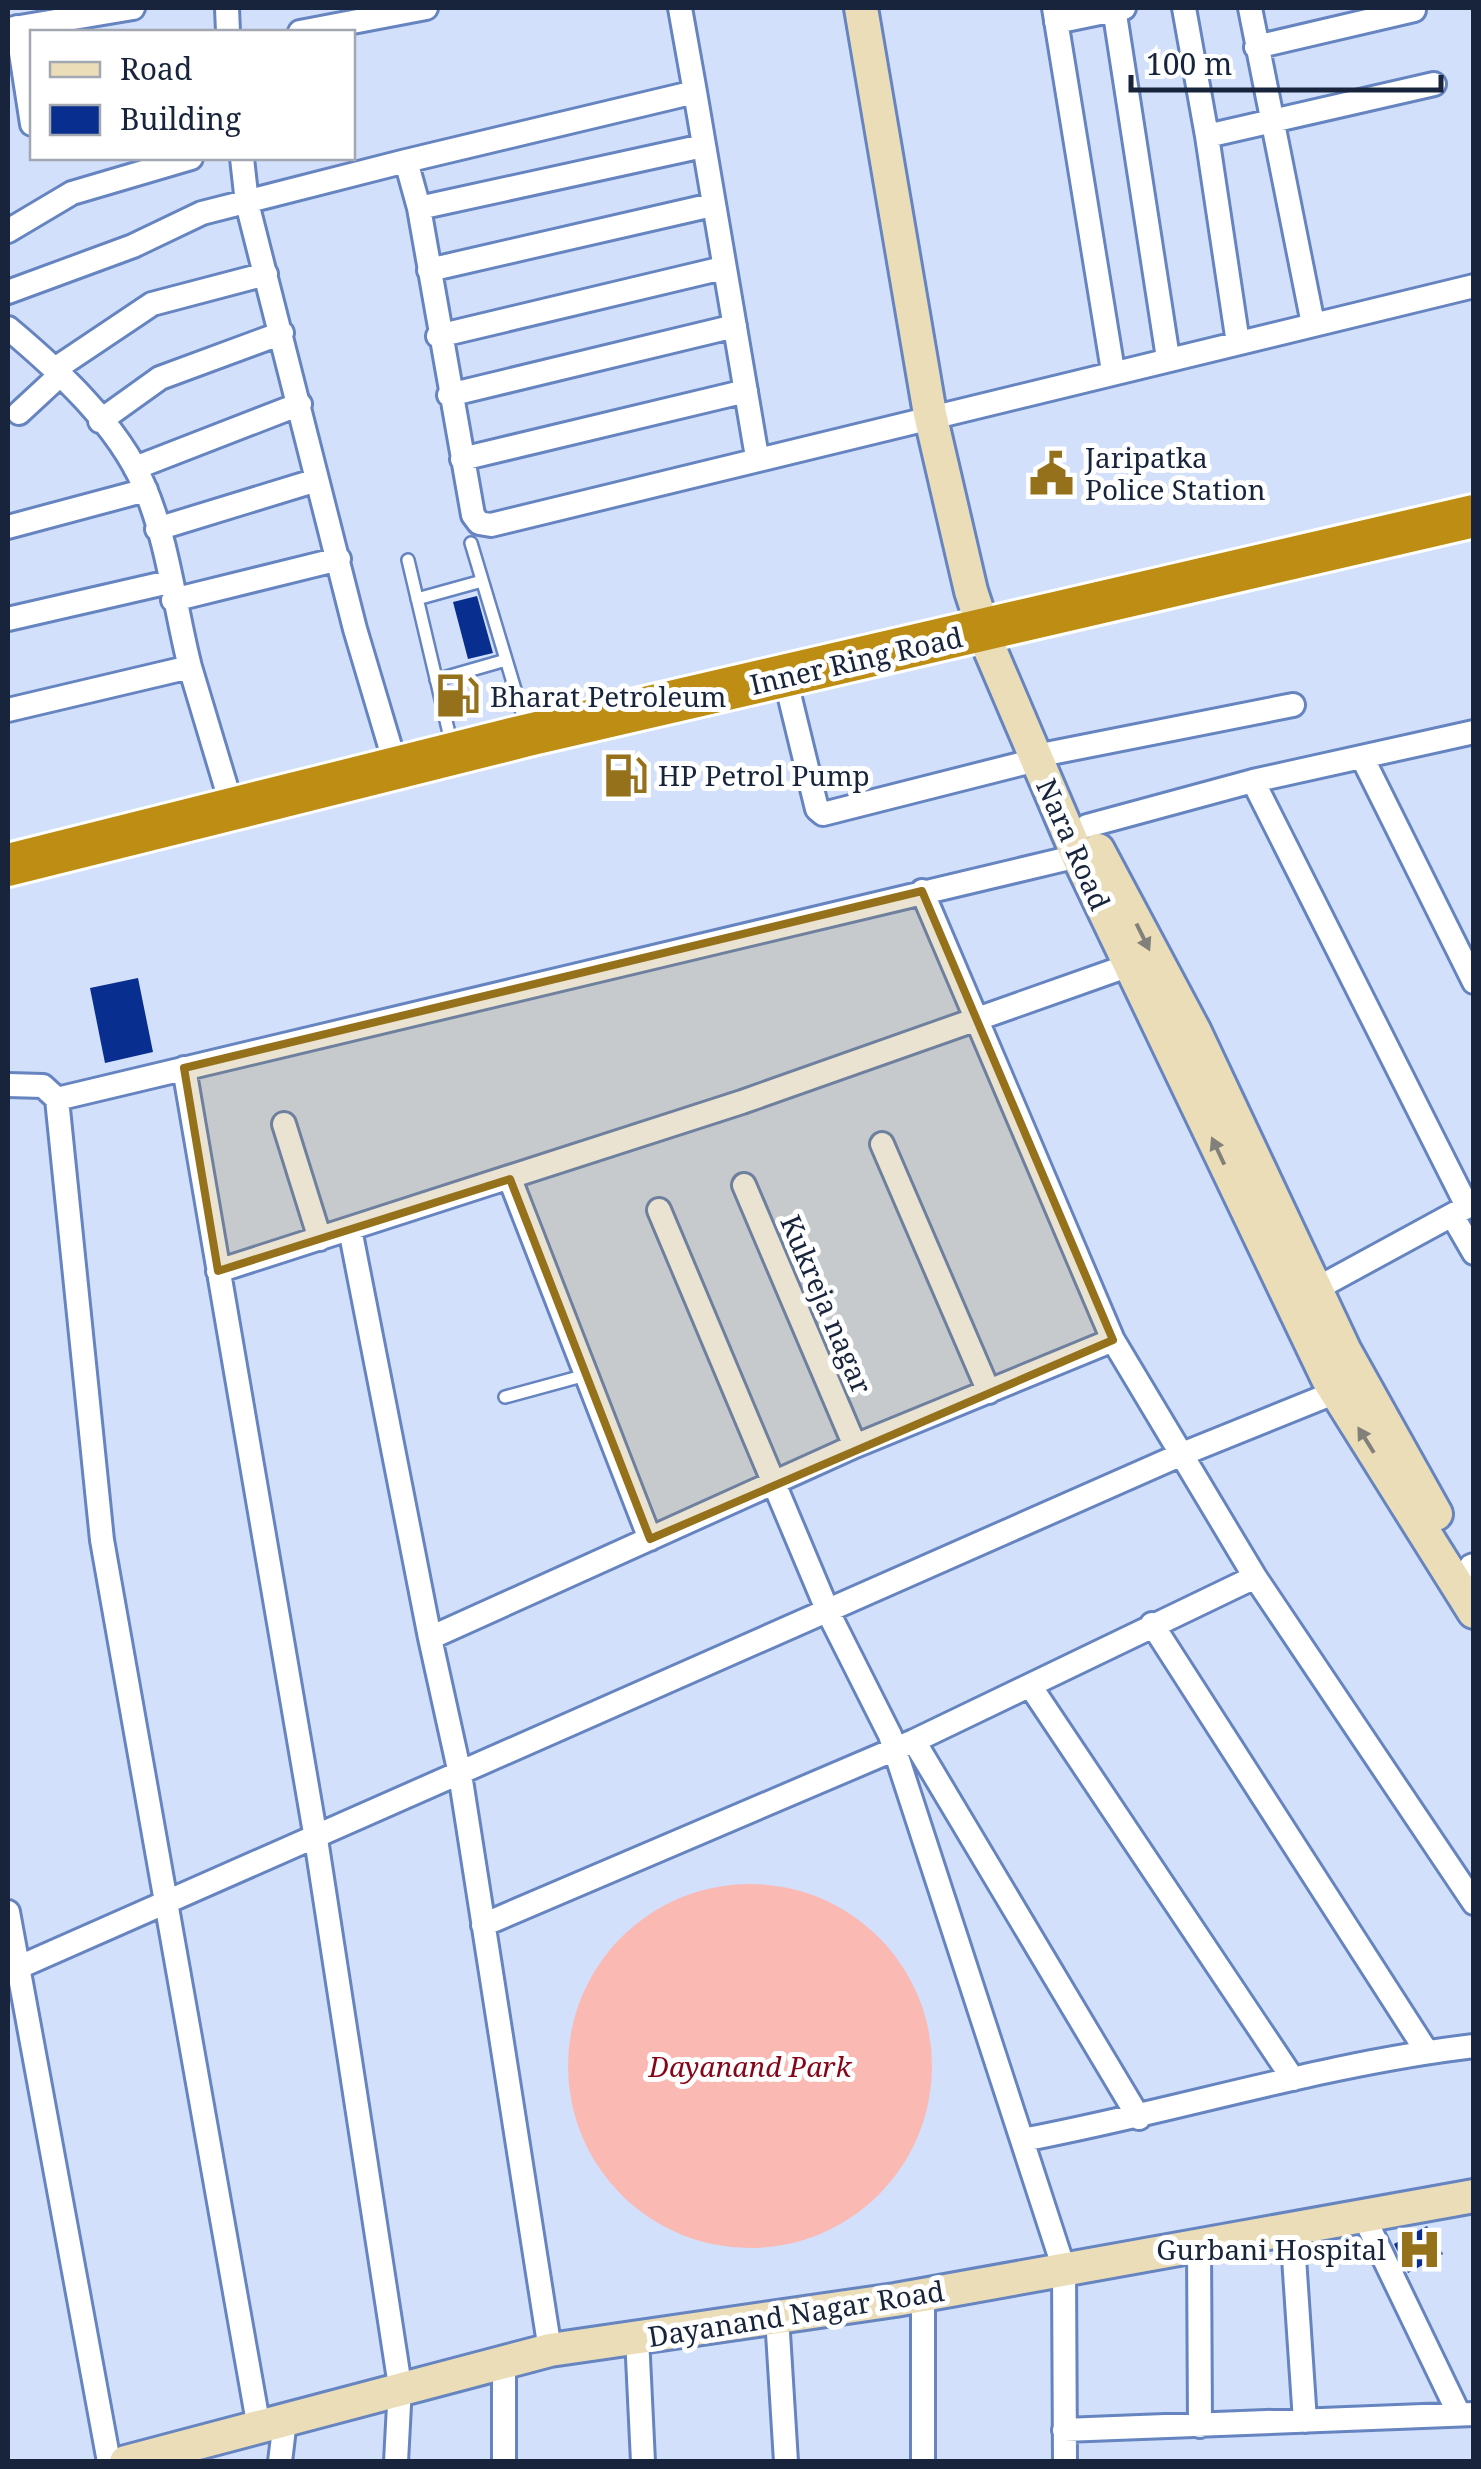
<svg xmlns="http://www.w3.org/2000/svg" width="1481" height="2469" viewBox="0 0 1481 2469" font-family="'Noto Serif',serif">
  <rect width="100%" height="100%" fill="#d2e0fb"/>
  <path fill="#fbb9b4" d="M568 2066a182 182 0 1 1 364 0a182 182 0 1 1-364 0Z"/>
  <path fill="#082e8f" d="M477,596L493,653L468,659L453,602Z
    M138,978L153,1052L105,1063L90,988Z
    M1427,2226L1443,2254L1408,2273L1394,2244Z"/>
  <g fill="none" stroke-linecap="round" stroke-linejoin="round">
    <defs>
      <path id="lane" d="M471,543L526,726
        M408,560L452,746
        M417,599L482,581
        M436,680L506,660
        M505,1397L586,1375"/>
      <path id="street" d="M227,8L228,32
        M680,8L695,92
        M1054,8L1113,371
        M1114,8L1168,358
        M1184,8L1207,136
        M1250,8L1313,324
        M1056,22L1124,8
        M17,27L32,124
        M8,29L133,8
        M300,32L426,8
        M1256,47L1414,10
        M242,158L247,203L355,629L397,770
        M419,208L703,146
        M8,231L72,193L191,158
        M429,270L712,205
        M8,292L133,246L202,213L406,161
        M8,328C58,370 118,425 144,486C168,541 175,608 190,667
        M438,336L723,268
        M1238,343L1207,136L1434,84
        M55,369L152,304L266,274
        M449,395L735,326
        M19,413L60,375
        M100,421L160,378L282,333
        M757,457L695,92L406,161L419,208L473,515L479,523L491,525L1474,286
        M462,459L746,391
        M135,468L300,404
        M8,527L146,490
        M157,529L317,480
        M173,600L339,559
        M8,619L169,582
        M789,694L817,809L823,814L1036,760
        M8,710L190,667L233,810
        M1051,753L1293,705
        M1362,757L1474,982
        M1253,781L1467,1206
        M1087,826L1253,781L1474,732
        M922,891L1113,1340
        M184,1068L316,1839L400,2386L396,2462
        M8,1085L43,1086L57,1099
        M284,1124L320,1239
        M882,1144L989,1392
        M510,1179L650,1539
        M744,1185L855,1446
        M659,1210L829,1614L890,1735L1064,2269L1065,2462
        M1452,1215L1474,1253
        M350,1229L430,1638
        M218,1271L742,1102L1130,965
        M1316,1289L1474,1203
        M1471,1566L1474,1565
        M1152,1624L1427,2052
        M1031,1687L1293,2079
        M914,1741L1139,2118
        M8,1912L109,2462
        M483,1925L914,1741L1255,1577
        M8,1972L1180,1455L1336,1392
        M1022,2140C1173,2112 1321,2064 1474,2046
        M1363,2215L1459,2414
        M1292,2228L1305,2421
        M1199,2245L1200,2426
        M923,2295V2462
        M777,2317L786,2462
        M637,2337L643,2462
        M550,2350L460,1774L430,1638L855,1446L1113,1340L1255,1577L1474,1903
        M504,2361V2462
        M259,2428L102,1540L57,1099L1078,856
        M1064,2430L1474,2414
        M280,2462L285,2420"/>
      <path id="secondary" d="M861,8L930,414L971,591L991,652L1078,856L1328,1379L1474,1612
        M1098,850L1195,1032L1345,1351L1436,1514
        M126,2462L550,2350L895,2300L1474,2196"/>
      <path id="highway" d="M8,865L528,735L1474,516"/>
    </defs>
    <use href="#lane" stroke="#6584c0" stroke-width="16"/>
    <use href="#street" stroke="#6584c0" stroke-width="28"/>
    <use href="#secondary" stroke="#6584c0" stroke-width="38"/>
    <use href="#highway" stroke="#fff" stroke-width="48"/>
    <use href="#lane" stroke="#fff" stroke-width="11"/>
    <use href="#street" stroke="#fff" stroke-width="22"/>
    <use href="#secondary" stroke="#ebddb8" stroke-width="32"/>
    <use href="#highway" stroke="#bd8d14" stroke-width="42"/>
  </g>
  <defs><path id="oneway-solid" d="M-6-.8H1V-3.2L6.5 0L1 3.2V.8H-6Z" transform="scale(2.5)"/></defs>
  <g fill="#82807a">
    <use href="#oneway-solid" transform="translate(1143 937) rotate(64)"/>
    <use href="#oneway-solid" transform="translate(1218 1151) rotate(-115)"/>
    <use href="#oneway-solid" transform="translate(1366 1440) rotate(-122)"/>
  </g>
  <path fill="#96711b" fill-opacity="0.2" stroke="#96711b" stroke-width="8" stroke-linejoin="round" d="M922,891L1113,1340L650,1539L510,1179L218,1271L184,1068Z"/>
  <defs>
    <symbol id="civic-bare" viewBox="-9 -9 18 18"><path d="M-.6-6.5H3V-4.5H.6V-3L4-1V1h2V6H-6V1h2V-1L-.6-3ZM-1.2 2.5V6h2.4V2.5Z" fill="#96711b" stroke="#fff" stroke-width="2.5" paint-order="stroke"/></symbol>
    <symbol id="fuel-bare" viewBox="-9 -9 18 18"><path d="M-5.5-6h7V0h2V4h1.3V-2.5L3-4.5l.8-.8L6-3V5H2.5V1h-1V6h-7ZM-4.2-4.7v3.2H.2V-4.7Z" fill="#96711b" stroke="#fff" stroke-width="2.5" paint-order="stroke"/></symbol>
    <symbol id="hospital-bare" viewBox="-9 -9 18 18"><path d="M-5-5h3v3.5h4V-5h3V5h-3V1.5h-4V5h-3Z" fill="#96711b" stroke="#fff" stroke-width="2.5" paint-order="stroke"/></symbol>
  </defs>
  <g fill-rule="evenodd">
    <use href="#civic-bare" x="1020" y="442" width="63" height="63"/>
    <use href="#fuel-bare" x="426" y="664" width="63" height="63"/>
    <use href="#fuel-bare" x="594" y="744" width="63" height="63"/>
    <use href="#hospital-bare" x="1388" y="2218" width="63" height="63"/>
  </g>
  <g text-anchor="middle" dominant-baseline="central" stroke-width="10" stroke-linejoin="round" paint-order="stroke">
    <g font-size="28" fill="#18243c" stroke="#fff" text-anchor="start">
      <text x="1085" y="457">Jaripatka<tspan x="1085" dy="32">Police Station</tspan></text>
      <text x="490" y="696">Bharat Petroleum</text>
      <text x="658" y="775">HP Petrol Pump</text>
      <text x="1386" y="2249" text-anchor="end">Gurbani Hospital</text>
    </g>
    <g font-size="28" fill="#18243c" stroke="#fff">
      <text transform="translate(856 660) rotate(-13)">Inner Ring Road</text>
      <text transform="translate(1074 844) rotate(66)">Nara Road</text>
      <text transform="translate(827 1304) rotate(67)">Kukreja nagar</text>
      <text transform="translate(796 2313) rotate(-9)">Dayanand Nagar Road</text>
    </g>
    <g font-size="28" font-style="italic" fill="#860518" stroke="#fff">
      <text x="750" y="2066">Dayanand Park</text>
    </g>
  </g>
  <rect width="1481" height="2469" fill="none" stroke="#18243c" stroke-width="20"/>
  <rect x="30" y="30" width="325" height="130" fill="#ffffff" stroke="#a3a7b1" stroke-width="2.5"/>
  <rect x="50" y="62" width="50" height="15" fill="#ebddb8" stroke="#a3a7b1" stroke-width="2.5"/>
  <text x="120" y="80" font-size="30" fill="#18243c">Road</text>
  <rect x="50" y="105" width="50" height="30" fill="#082e8f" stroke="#a3a7b1" stroke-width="2.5"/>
  <text x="120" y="130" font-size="30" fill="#18243c">Building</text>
  <path d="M1131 75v15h310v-15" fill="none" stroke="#18243c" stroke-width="5"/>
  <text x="1146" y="75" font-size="30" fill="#18243c" stroke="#ffffff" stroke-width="8" paint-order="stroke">100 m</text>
</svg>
